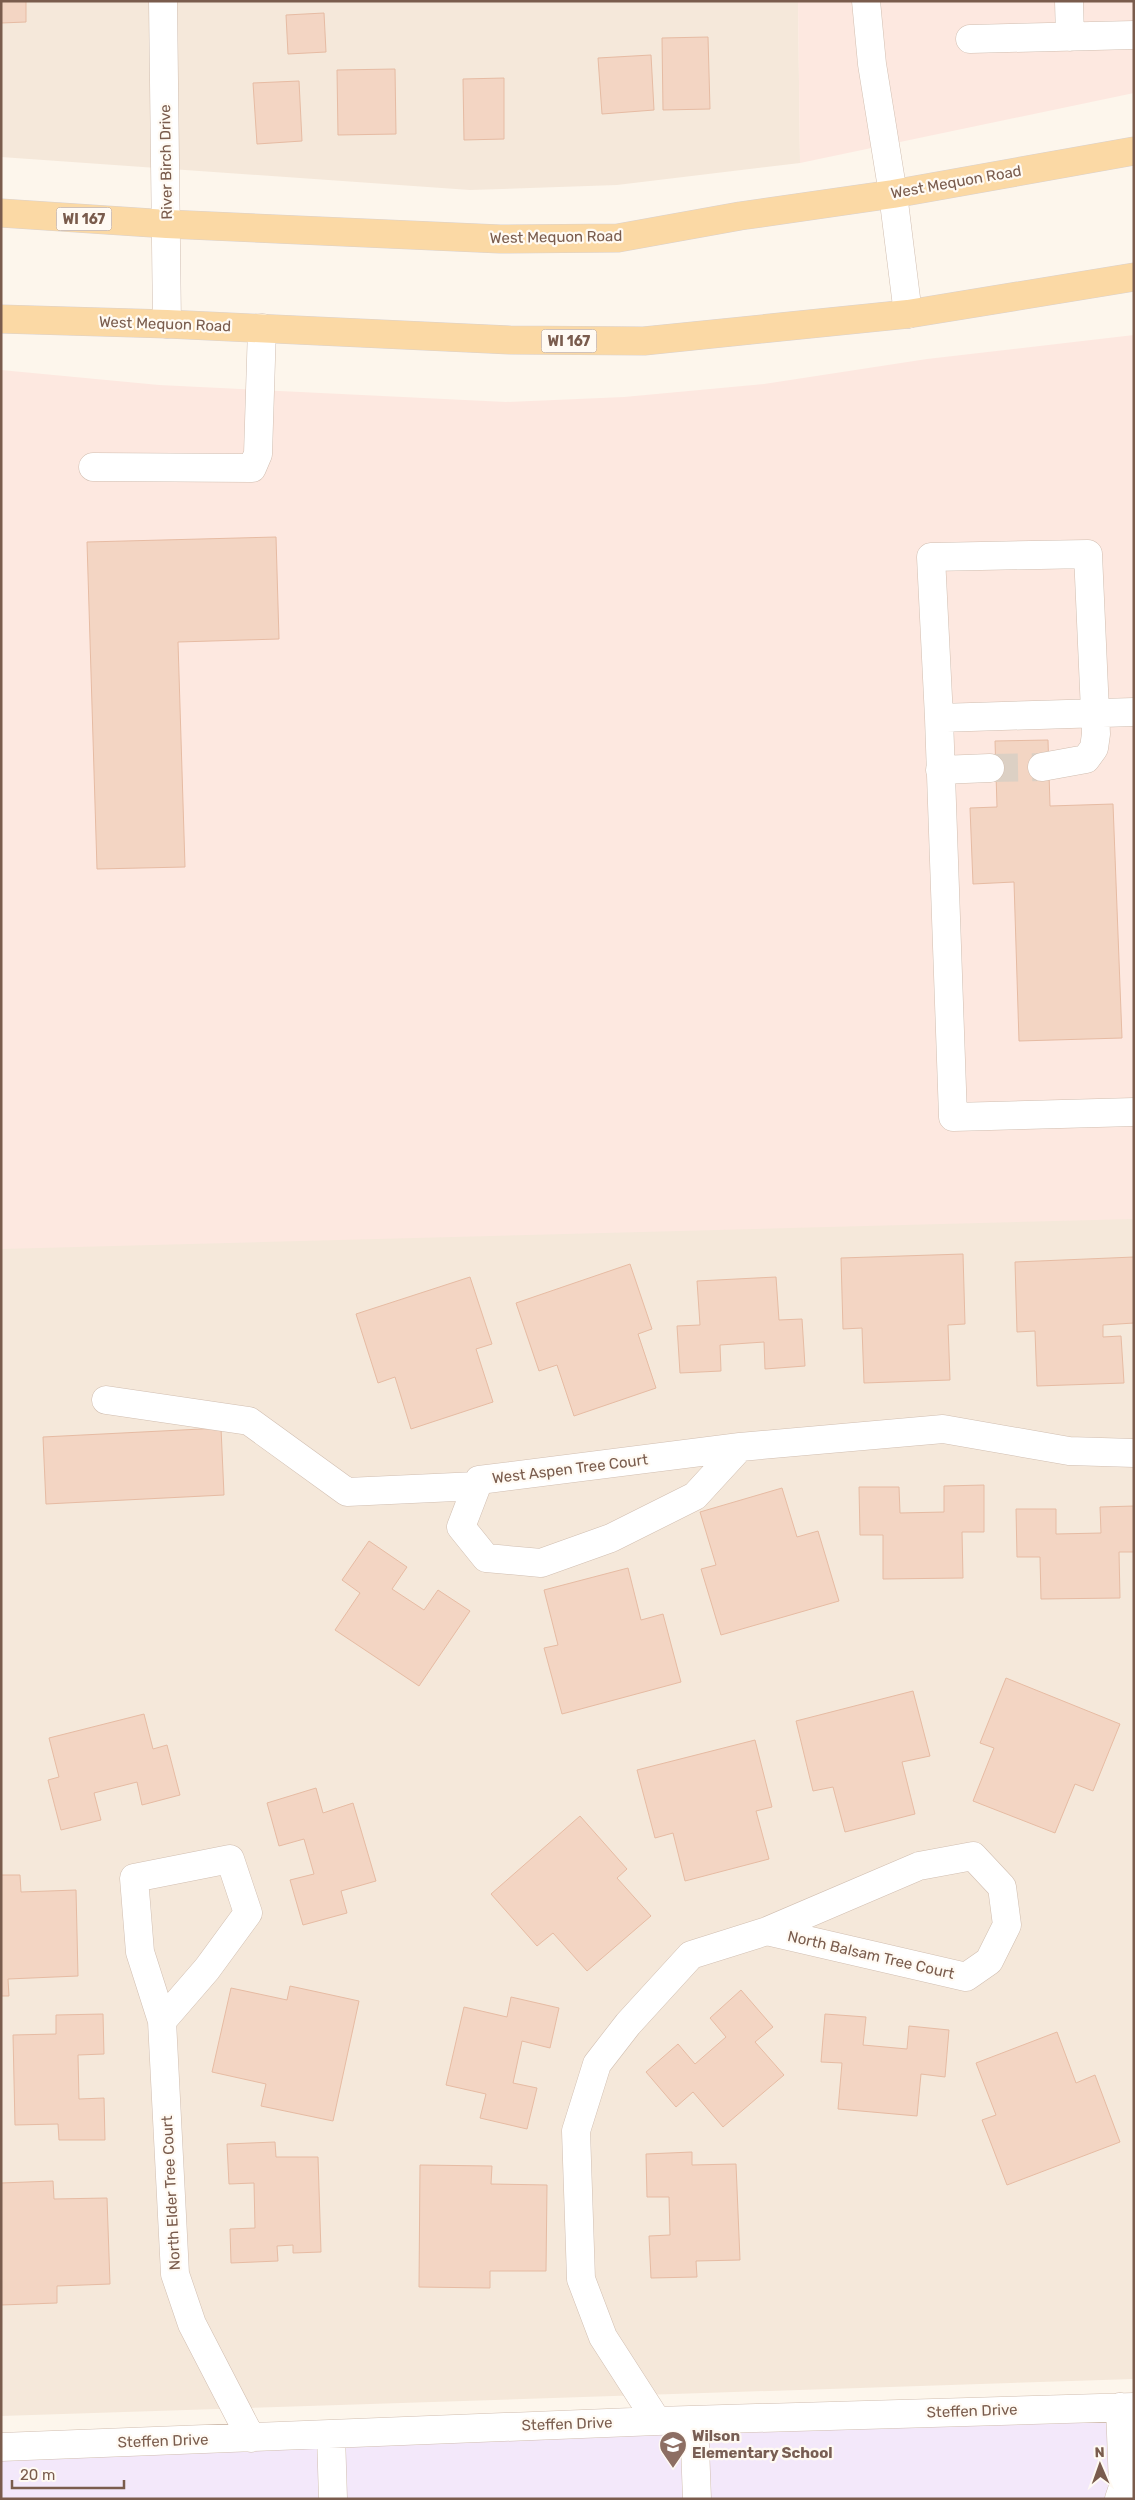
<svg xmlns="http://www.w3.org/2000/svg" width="1135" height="2500" viewBox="0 0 1135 2500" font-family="Rubik,sans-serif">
  <rect width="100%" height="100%" fill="#fdf6ec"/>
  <path fill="#f5e8da" d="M1,1H798L800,163L617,185L470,190L1,157Z
    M1134,1205V2379L1,2416V1248Z"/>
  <path fill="#fde8e0" d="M798,1H1134V93L800,163Z
    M1134,335V1219L1,1249V370L159,385L506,402L624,397L764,384L927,359Z"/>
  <path fill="#f3e8fa" d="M1134,2406V2499H1V2447Z"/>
  <path fill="#f3d5c3" stroke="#e6bba3" d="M1,1H26V22L1,23Z
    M324,13L326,52L288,54L286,15Z
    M708,37L710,109L663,110L662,38Z
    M651,55L654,110L602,114L598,58Z
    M395,69L396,134L338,135L337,70Z
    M504,78V139L464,140L463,79Z
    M299,81L302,141L257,144L253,83Z
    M276,537L279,639L178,642L185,867L97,869L87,542Z
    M1048,740L1050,806L1113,804L1122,1038L1019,1041L1014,882L973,884L970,808L997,807L995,741Z
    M963,1254L965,1324L948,1325L950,1380L864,1383L862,1328L843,1329L841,1258Z
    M1134,1257V1323L1103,1325V1337L1121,1336L1124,1383L1037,1386L1035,1331L1017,1332L1015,1262Z
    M630,1264L652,1329L638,1334L656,1388L574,1416L557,1365L539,1371L516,1303Z
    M470,1277L492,1344L476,1349L493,1402L411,1429L395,1377L378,1383L356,1314Z
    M776,1277L779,1320L802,1319L805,1366L765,1369L764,1342L720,1345L721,1371L680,1373L677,1326L700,1325L697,1281Z
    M221,1428L224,1495L46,1504L43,1437Z
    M984,1485V1532H962L963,1578L883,1579V1535H860L859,1487H899L900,1513L944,1512V1486Z
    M782,1488L797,1537L818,1531L839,1601L721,1635L701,1569L716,1565L700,1512Z
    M1134,1506V1552H1119L1120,1598L1041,1599L1040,1557H1017L1016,1509H1056V1534L1101,1533L1100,1507Z
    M369,1541L407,1567L392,1589L424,1610L438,1590L470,1611L419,1686L335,1630L360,1593L342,1580Z
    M628,1568L641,1620L663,1614L681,1682L562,1714L544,1648L558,1645L544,1590Z
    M1006,1678L1120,1724L1093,1791L1075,1784L1055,1833L973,1801L994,1748L980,1743Z
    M913,1691L930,1756L902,1762L915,1814L845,1832L833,1787L813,1791L796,1721Z
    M144,1714L153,1749L167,1745L180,1795L142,1805L137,1782L94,1793L101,1820L61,1830L48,1780L59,1777L49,1738Z
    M755,1740L772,1807L756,1811L769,1859L685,1881L673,1833L655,1838L637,1770Z
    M316,1788L323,1813L353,1803L376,1881L341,1891L347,1913L303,1925L290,1880L314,1874L304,1839L279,1846L267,1803Z
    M580,1816L627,1869L617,1878L651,1916L587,1971L553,1933L537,1946L491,1894Z
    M1,1875H20L21,1892L76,1890L78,1976L8,1979L9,1996H1Z
    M290,1986L359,2001L333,2121L261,2106L266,2084L212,2072L231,1988L287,2000Z
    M741,1990L773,2027L755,2042L784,2075L723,2127L693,2092L676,2107L646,2072L678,2044L695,2064L726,2037L710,2018Z
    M511,1997L559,2008L550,2048L522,2041L513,2083L537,2088L527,2129L480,2118L486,2094L446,2085L464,2007L507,2017Z
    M103,2014L104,2054L78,2055L79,2099L104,2098L105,2140H59L58,2124L15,2125L13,2035L56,2034V2015Z
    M825,2014L866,2017L863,2045L907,2049L909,2026L949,2030L945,2077L921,2074L917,2116L838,2109L842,2063L821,2062Z
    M1057,2032L1076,2083L1095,2075L1120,2142L1007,2185L982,2120L996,2115L976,2063Z
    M275,2142L276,2157H318L321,2252L293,2253V2245L277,2246L278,2261L231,2263L230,2229L255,2228L254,2183L229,2184L227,2144Z
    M692,2152V2165L736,2164L740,2260L696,2261L697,2277L651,2278L649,2236L670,2235L669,2197H647L646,2154Z
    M420,2165L492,2166L491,2184L547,2185L546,2271H490V2288L419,2287Z
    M53,2181L54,2199L107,2198L110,2284L57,2286V2303L1,2305V2183Z"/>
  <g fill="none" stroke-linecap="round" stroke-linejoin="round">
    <path stroke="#dcd0c4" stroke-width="28" stroke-dasharray="28 14" stroke-linecap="butt" d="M990,768L1042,767"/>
    <defs>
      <path id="minor" d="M163,1L167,324
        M866,1L872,64L893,194L908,314
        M1069,1L1070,37
        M970,39L1134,35
        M93,467L252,468L258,454L262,328
        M1134,712L939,718L953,1117L1134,1112
        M939,718L931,557L1088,554L1096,734L1094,748L1086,759L1042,767
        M940,770L990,768
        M106,1400L249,1421L347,1492L477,1486
        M740,1447L695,1496L611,1538L541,1563L486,1558L461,1527L479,1480L740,1447L943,1429L1069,1451L1134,1453
        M162,2021L207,1969L248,1913L230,1859L134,1878L140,1952L162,2021L175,2274L192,2324L251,2438
        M694,2420L697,2499
        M657,2421L603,2337L581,2279L576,2131L597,2064L628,2024L691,1955L767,1931L919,1866L973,1856L1002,1887L1007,1925L989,1961L966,1977L767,1931
        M331,2435L333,2499
        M1,2447L657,2421L1134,2407
        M1119,2499L1123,2487L1120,2407"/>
      <path id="major" d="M1,213L167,224L500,239L618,238L740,216L893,194L1134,151
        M1,319L167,324L510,340L644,341L908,314L1134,277"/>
    </defs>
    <use href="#minor" stroke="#d1beb0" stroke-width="29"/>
    <use href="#major" stroke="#dad1cd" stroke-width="29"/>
    <use href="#minor" stroke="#fff" stroke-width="28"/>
    <use href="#major" stroke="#fbd9a5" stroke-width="28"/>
  </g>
  <defs>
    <symbol id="school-pin" viewBox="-11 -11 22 30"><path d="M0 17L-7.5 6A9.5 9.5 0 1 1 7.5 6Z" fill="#8d6e63" stroke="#fffaf3"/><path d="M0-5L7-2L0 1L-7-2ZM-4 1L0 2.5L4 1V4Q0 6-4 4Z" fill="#fff"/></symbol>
  </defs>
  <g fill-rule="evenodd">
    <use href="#school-pin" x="657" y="2429" width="32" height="43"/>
  </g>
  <g text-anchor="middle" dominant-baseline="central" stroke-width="4.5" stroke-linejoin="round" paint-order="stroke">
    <g fill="#fffaf3" stroke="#a28b7f" stroke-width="1">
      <rect x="56.5" y="207.5" width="55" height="23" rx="4"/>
      <rect x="541.5" y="329.5" width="55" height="23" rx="4"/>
    </g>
    <g font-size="14" font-weight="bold" fill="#7a5c4d">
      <text x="84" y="219">WI 167</text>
      <text x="569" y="341">WI 167</text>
    </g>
    <g font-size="15" fill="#7a5c4d" stroke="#fffaf3">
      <text transform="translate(166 162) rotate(-91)">River Birch Drive</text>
      <text transform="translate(956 182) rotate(-10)">West Mequon Road</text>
      <text transform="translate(556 237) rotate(-1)">West Mequon Road</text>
      <text transform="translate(165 324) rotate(2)">West Mequon Road</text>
      <text transform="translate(570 1469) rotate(-7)">West Aspen Tree Court</text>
      <text transform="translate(871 1955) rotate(13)">North Balsam Tree Court</text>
      <text transform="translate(171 2193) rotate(-93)">North Elder Tree Court</text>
      <text transform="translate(972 2411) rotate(-2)">Steffen Drive</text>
      <text transform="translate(567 2424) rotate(-2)">Steffen Drive</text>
      <text transform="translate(163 2441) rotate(-2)">Steffen Drive</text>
    </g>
    <g font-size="15" font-weight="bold" fill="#785e54" stroke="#fffaf3" text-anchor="start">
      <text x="692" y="2436">Wilson<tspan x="692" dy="17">Elementary School</tspan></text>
    </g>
  </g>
  <rect width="1135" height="2500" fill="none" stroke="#7a5c4d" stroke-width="5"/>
  <g transform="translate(1100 2465) rotate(358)" stroke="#fffaf3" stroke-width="4" paint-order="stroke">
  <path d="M0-4L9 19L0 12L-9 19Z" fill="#7a5c4d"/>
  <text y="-8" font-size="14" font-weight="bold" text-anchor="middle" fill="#7a5c4d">N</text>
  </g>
  <path d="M12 2480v8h112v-8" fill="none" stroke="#7a5c4d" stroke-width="2.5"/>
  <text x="20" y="2480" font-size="15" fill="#7a5c4d" stroke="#fffaf3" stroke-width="4" paint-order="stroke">20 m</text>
</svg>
